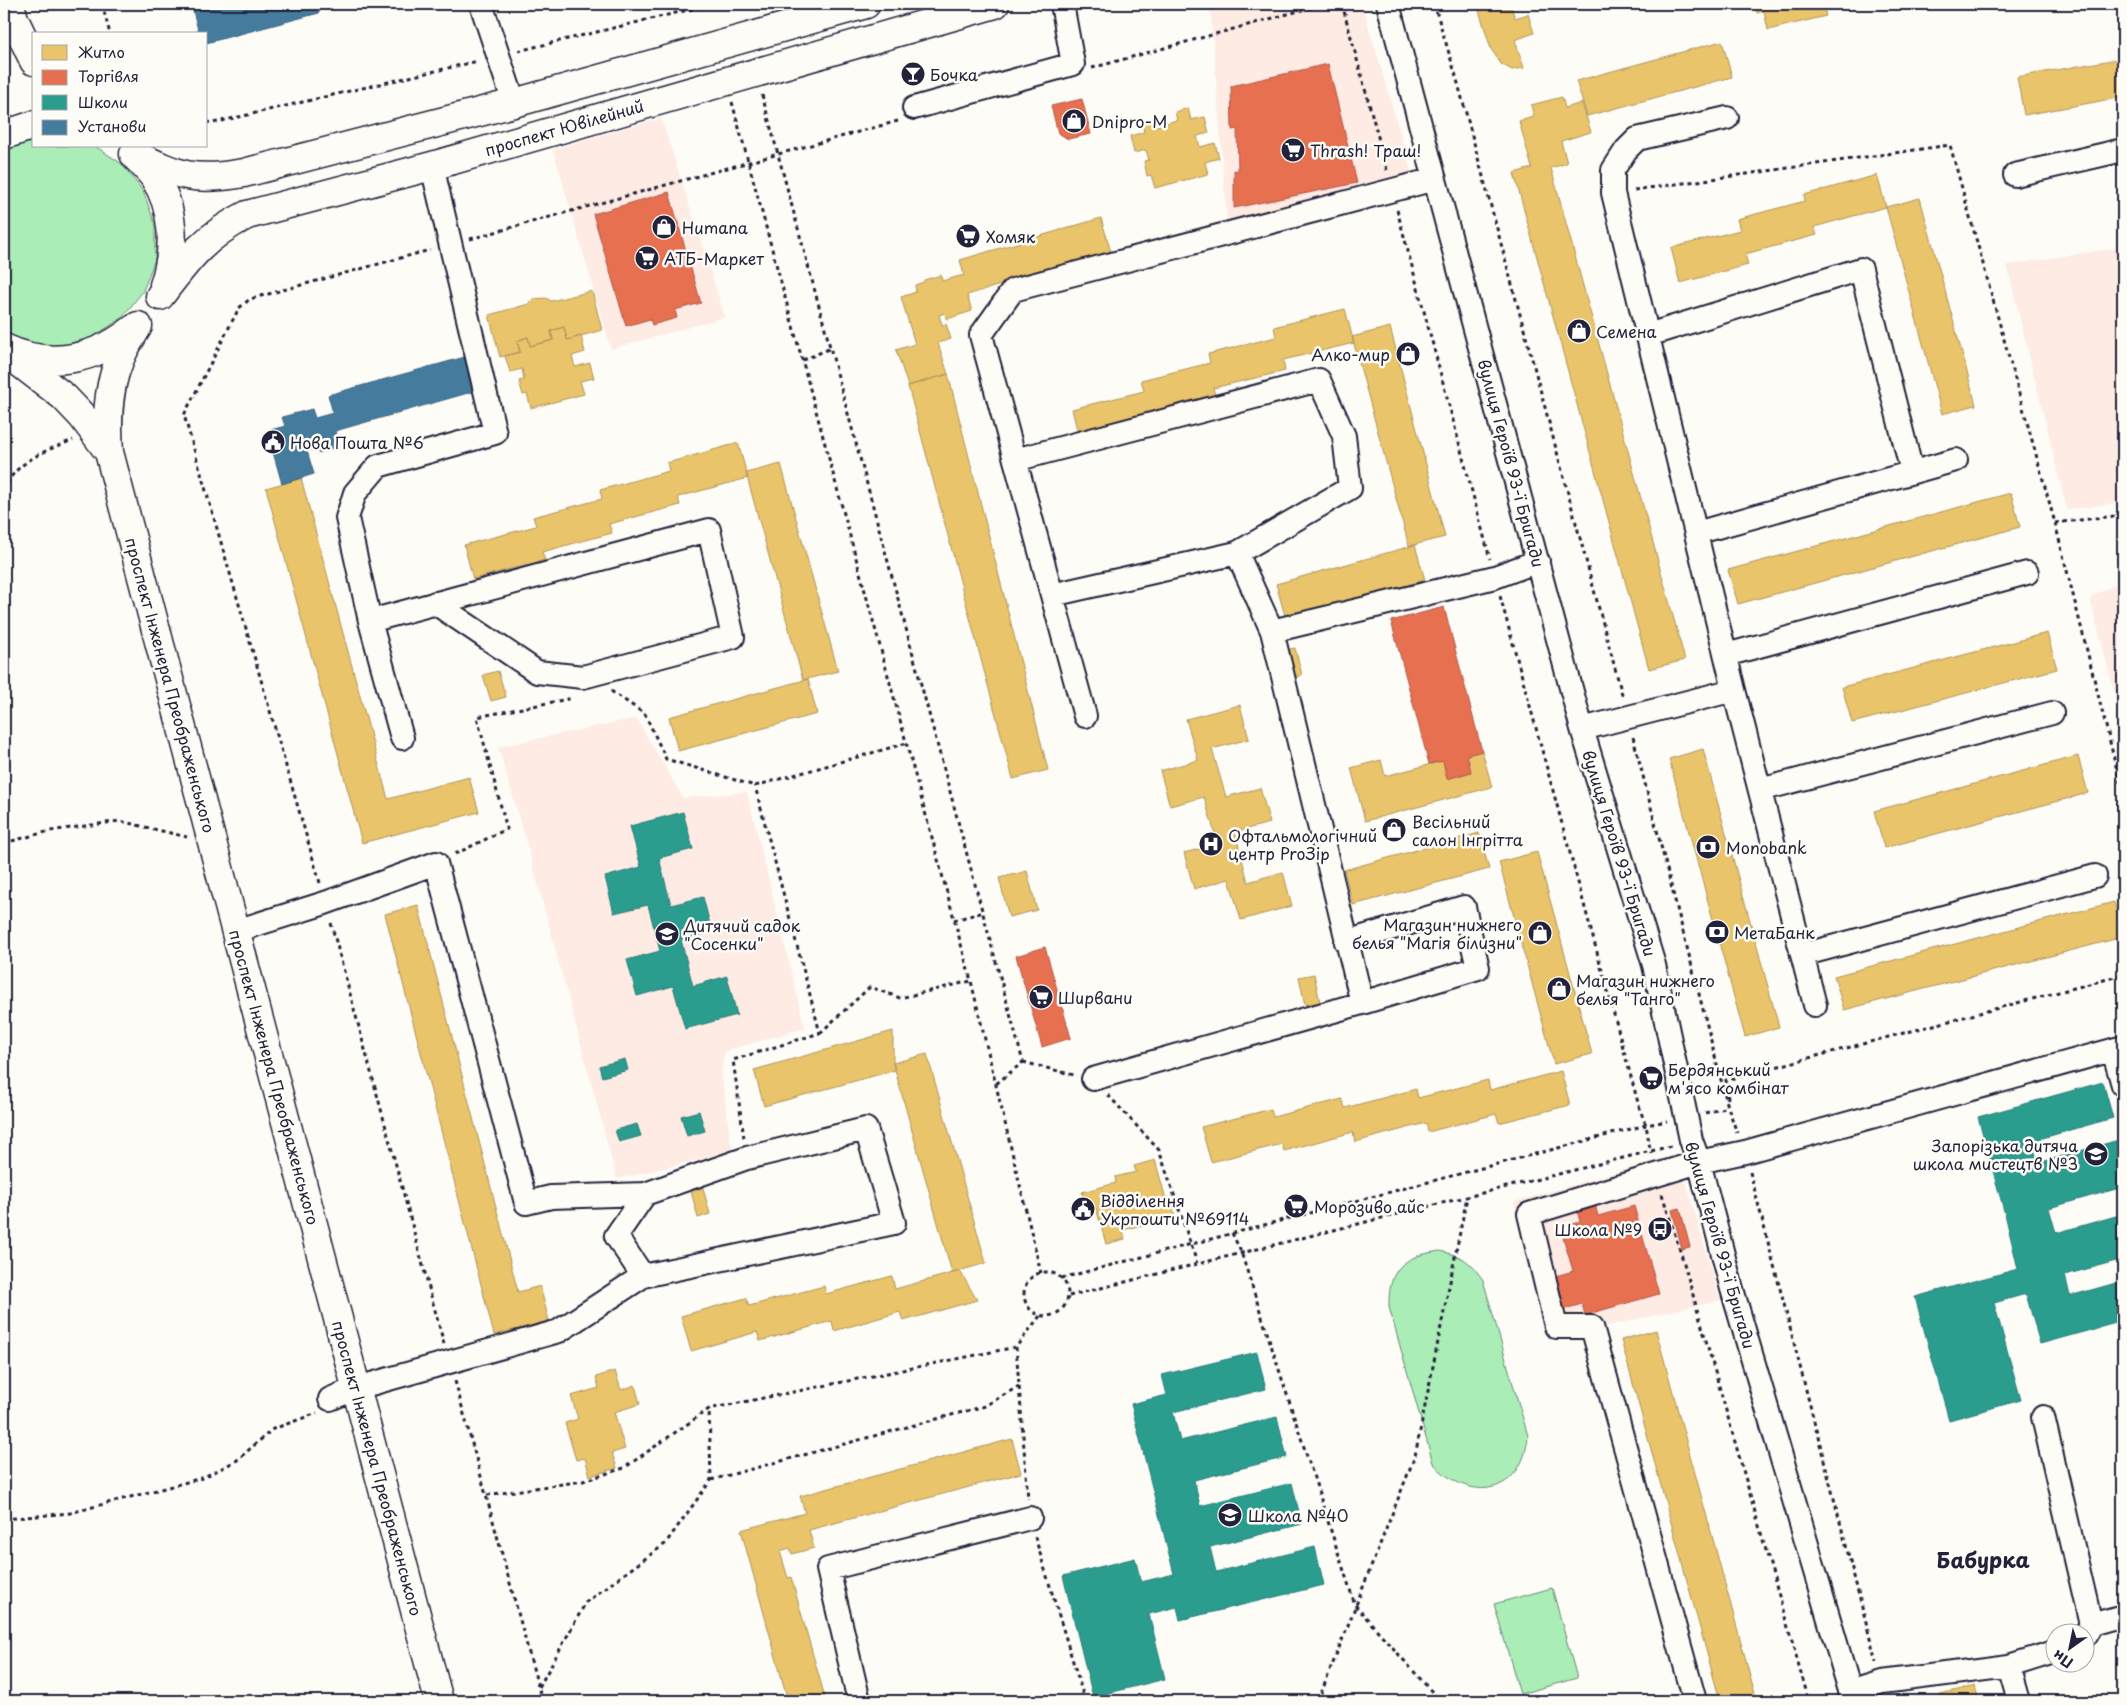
<svg xmlns="http://www.w3.org/2000/svg" width="2127" height="1705" viewBox="0 0 2127 1705" font-family="'Playpen Sans',sans-serif">
  <rect width="100%" height="100%" fill="#fdfcf7"/>
  <filter id="ink" filterUnits="userSpaceOnUse"><feTurbulence type="fractalNoise" baseFrequency=".02" numOctaves="2"/><feDisplacementMap in="SourceGraphic" scale="10" xChannelSelector="R" yChannelSelector="G"/><feConvolveMatrix kernelMatrix="1 2 1 2 8 2 1 2 1" color-interpolation-filters="sRGB"/></filter>
  <g filter="url(#ink)">
    <path fill="#fdebe4" d="M1210,4H1362L1413,177L1227,220Z
      M661,118L725,317L611,349L553,149Z
      M2123,247V502L2067,510L2007,265Z
      M2123,580V726L2090,598Z
      M636,718L683,798L747,792L805,1028L725,1051L721,1071L732,1152L617,1179L526,840L498,747Z
      M1678,1154L1720,1300L1551,1339L1514,1202Z"/>
    <path fill="#aaedb6" stroke="#668878" d="M34,138V146H95L122,164L143,191L155,224V259L143,291L122,318L93,337L59,346L25,343L4,333V148L25,139Z
      M1440,1251C1463,1256 1470,1261 1483,1280L1528,1436C1523,1496 1469,1504 1433,1463L1389,1307C1388,1269 1403,1256 1440,1251Z
      M1552,1588L1577,1678L1520,1694L1494,1604Z"/>
    <path fill="#e9c46a" stroke="#ad935c" d="M1477,4H1520L1511,7L1515,18L1528,14L1534,33L1515,40L1524,68L1512,70L1501,64L1491,49Z
      M1755,4H1823L1826,16L1768,30L1764,11L1757,13Z
      M1722,41L1732,77L1587,116L1576,81Z
      M2123,58V97L2024,115L2017,77Z
      M1562,97L1565,108L1582,103L1591,132L1561,141L1567,163L1551,168L1685,660L1649,669L1514,173L1532,168L1519,121L1534,117L1531,105Z
      M1188,108L1191,120L1205,117L1209,133L1197,136L1200,147L1215,143L1219,158L1205,162L1208,174L1155,188L1151,175L1147,176L1144,161L1149,160L1146,150L1134,153L1130,136L1144,132L1141,121L1152,118L1155,126L1177,120L1175,112Z
      M1877,175L1886,207L1814,227L1817,235L1745,254L1748,265L1680,283L1671,248L1740,230L1737,219L1805,201L1804,195Z
      M1920,198L1976,405L1942,414L1886,207Z
      M1101,218L1111,252L967,295L972,311L947,319L945,313L939,315L942,325L946,324L951,339L938,343L948,374L908,386L896,350L915,344L901,297L916,292L915,285L924,282V280L941,275L942,281L964,275L960,260Z
      M592,291L602,330L567,340L564,327L551,331L553,340L530,346L528,337L517,341L520,352L500,357L489,315L529,304L534,299L546,298L551,301Z
      M1345,309L1354,343L1283,360L1285,371L1213,388L1216,398L1080,442L1072,409L1144,391L1141,380L1210,363L1208,354L1276,337L1274,327Z
      M564,327L567,340L581,336L585,352L572,356L575,367L590,363L594,378L580,381L584,394L531,408L527,394L523,395L519,381L524,380L522,369L510,372L505,356L520,352L517,341L528,337L530,346L553,340L551,331Z
      M1390,327L1445,537L1409,546L1352,337Z
      M948,374L1048,770L1013,779L908,386Z
      M738,443L748,478L678,497L680,505L609,524L612,533L542,552L545,560L473,579L464,545L536,526L533,517L602,499L600,490L669,471L667,463Z
      M781,464L838,671L803,680L746,473Z
      M301,478L388,799L469,777L479,812L362,843L266,488Z
      M2011,493L2020,527L1738,604L1728,570Z
      M1415,545L1425,580L1286,619L1276,584Z
      M2047,633L2057,669L1852,723L1842,687Z
      M1295,648L1302,675L1289,679L1282,651Z
      M498,671L506,697L491,701L483,675Z
      M808,679L817,714L678,751L669,717Z
      M1240,705L1249,739L1212,749L1226,797L1260,788L1270,823L1235,832L1248,882L1283,872L1292,906L1241,920L1229,879L1194,889L1184,853L1218,844L1204,797L1170,806L1160,771L1198,760L1186,719Z
      M1703,749L1779,1027L1745,1037L1669,759Z
      M1482,751L1492,787L1365,821L1351,768L1381,760L1385,776L1443,761L1447,779L1471,772L1467,755Z
      M2078,756L2088,793L1884,848L1874,811Z
      M1479,833L1489,869L1353,905L1344,870Z
      M1537,852L1592,1054L1554,1064L1499,862Z
      M1027,871L1037,910L1009,917L999,878Z
      M2114,902L2123,937L1844,1010L1834,976Z
      M418,905L518,1292L540,1286L549,1321L494,1335L385,914Z
      M1314,974L1320,1002L1305,1005L1299,977Z
      M893,1031V1063L895,1070L764,1106L754,1070Z
      M927,1054L986,1263L952,1273L893,1063Z
      M1561,1071L1570,1105L1499,1123L1496,1114L1428,1132L1426,1123L1355,1142L1353,1132L1284,1151L1282,1144L1211,1162L1201,1127L1271,1109L1273,1117L1342,1099L1345,1108L1416,1089L1418,1098L1488,1080L1490,1090Z
      M1155,1160L1166,1199L1170,1197L1175,1216L1123,1230L1125,1239L1106,1244L1096,1208L1087,1210L1082,1192L1116,1183L1115,1177L1136,1172L1134,1166Z
      M703,1188L710,1214L698,1218L691,1191Z
      M960,1271L977,1300L903,1321L900,1312L834,1331L832,1321L760,1341L757,1332L691,1351L681,1316L746,1298L749,1306L824,1286L826,1294L892,1276L895,1289Z
      M1656,1330L1757,1701H1720L1621,1340Z
      M615,1371L621,1390L635,1385L640,1404L614,1412L625,1449L612,1453L617,1468L590,1476L585,1458L576,1460L565,1423L578,1419L571,1396L599,1388L596,1377Z
      M1012,1439L1021,1473L809,1530L814,1548L792,1554L790,1548L780,1551L788,1578L791,1577L826,1701H788L741,1530L805,1513L800,1496Z
      M1975,1686L1979,1701H1942L1940,1694Z"/>
    <path fill="#e76f51" stroke="#ac584a" d="M1328,64L1357,183L1234,208V170L1238,171L1237,129L1232,130L1231,86Z
      M1082,99L1091,134L1068,139L1058,133L1051,106Z
      M669,192L701,303L675,310L677,318L652,325L650,319L626,326L593,214Z
      M1444,607L1482,751L1467,755L1471,772L1447,779L1443,761L1429,764L1391,621Z
      M1045,947L1071,1038L1042,1047L1016,956Z
      M1595,1204L1598,1216L1634,1206L1659,1294L1585,1315L1582,1304L1561,1310L1552,1277L1573,1271L1560,1227L1580,1222L1577,1210Z
      M1680,1208L1690,1247L1682,1249L1672,1210Z"/>
    <path fill="#2a9d8f" stroke="#287876" d="M683,812L693,849L659,858L671,905L703,897L712,932L681,940L693,986L727,976L737,1015L685,1029L673,986L637,996L627,960L660,951L648,905L614,913L605,877L641,867L630,826Z
      M625,1059L628,1070L602,1077L599,1066Z
      M2103,1082L2113,1118L2032,1141L2038,1163L2122,1139L2123,1187L2049,1208L2056,1233L2123,1214V1259L2065,1275L2070,1296L2123,1281V1321L2040,1344L2026,1294L1994,1303L2021,1400L1949,1420L1915,1297L2018,1269L2006,1218L1978,1117Z
      M699,1111L705,1131L687,1136L681,1116Z
      M637,1124L641,1136L619,1142L615,1130Z
      M1257,1352L1266,1389L1173,1412L1180,1441L1277,1417L1287,1457L1194,1480L1200,1506L1292,1483L1302,1524L1210,1547L1216,1572L1315,1547L1324,1585L1180,1620L1177,1607L1149,1614L1165,1679L1093,1697L1063,1576L1135,1558L1141,1582L1174,1574L1131,1404L1167,1395L1162,1375Z"/>
    <path fill="#457b9d" stroke="#3a6080" d="M200,4H317L319,13L206,43V34H199L192,7Z
      M472,355L482,389L335,431L339,446L318,453L317,448L307,451L314,474L282,484L267,431L285,426L282,417L312,409L315,418L333,413L328,395Z"/>
    <g fill="none" stroke-linecap="round" stroke-linejoin="round">
      <defs>
        <path id="minor" d="M481,4L514,103
          M1388,4L1582,729L1654,965L1691,1140L1699,1162L1732,1289L1853,1701
          M914,108L1073,64L1062,4
          M2015,175L2123,150
          M1648,335L1861,269L1912,472
          M1015,460L1319,380L1344,436L1350,488L1237,553L1052,595
          M1696,533L1956,460
          M370,621L709,530L733,637L583,677L537,672L435,603
          M1272,631L1495,577L1538,561
          M1726,655L2027,573
          M1734,690L1815,1005
          M1085,716L981,335L1013,290L1435,179
          M1582,729L1734,690L1613,193V170L1626,150L1637,139L1727,118
          M402,738L370,621L347,518L355,493L378,466L495,433L432,166
          M1760,790L2052,713
          M236,931L325,903L436,863L526,1203L551,1197L645,1194L616,1236L643,1276L559,1331L357,1388L330,1399
          M1346,942L1464,907L1478,968L1362,1003
          M1802,955L2095,876
          M2113,1050L2123,1085
          M1093,1079L1362,1003L1272,631L1237,553
          M643,1276L894,1223L866,1129L747,1158L645,1194
          M2043,1417L2091,1624L2084,1636
          M2091,1624L2123,1615
          M2009,1666L2054,1652
          M1850,1692L1882,1682L2009,1666L2019,1701
          M859,1701L828,1569L1030,1518
          M1695,1701L1592,1327H1556L1529,1214L1699,1162L1745,1152L2123,1047"/>
        <path id="major" d="M10,4L14,19L34,61
          M4,135L34,125
          M134,154C179,176 194,182 244,173L514,103L866,4
          M136,157C142,163 149,170 154,177C175,209 176,250 164,285
          M160,296C188,259 205,236 247,215L432,166L995,4
          M138,326C131,338 122,351 118,364C107,392 107,423 109,452L439,1701
          M4,348C51,370 95,360 135,328
          M11,356L64,397L82,416L109,452"/>
      </defs>
      <use href="#minor" stroke="#22223b" stroke-width="26"/>
      <use href="#major" stroke="#22223b" stroke-width="31"/>
      <path stroke="#22223b" stroke-width="3" stroke-dasharray="4 4" stroke-linecap="butt" d="M102,4L110,34
        M1342,4L1387,170
        M1434,4L1456,76L1623,698
        M518,51L713,4
        M1092,68L1324,4
        M762,95L1023,1062L996,1084
        M732,102L971,981L1041,1273
        M206,122L213,123L478,61
        M1634,190L1950,145L2055,523L2123,794
        M1397,210L1490,559
        M470,239L898,121
        M803,360L831,348
        M4,491C13,462 47,450 73,440
        M2055,523L2123,515
        M1500,596L1640,1110L1646,1125L1651,1154
        M611,691L645,714L666,759L755,786L907,743
        M1633,737L1728,1107L1737,1133
        M4,843L50,831L120,821L187,837
        M455,854L507,829L477,717L573,698
        M320,883L184,415L239,308L250,299L430,250
        M954,920L984,912
        M331,923L444,1344
        M820,1033L870,987L900,998L971,981
        M1023,1062L1074,1075
        M1108,1095L1159,1150L1197,1263
        M1728,1099L1726,1080L2123,975
        M1705,1113L1728,1107
        M744,1138L733,1060L820,1033L755,786
        M1750,1172L1876,1662
        M1662,1194L1683,1260L1809,1701
        M1232,1233L1241,1252L1355,1605L1440,1701
        M1024 1294a22 22 0 1 1 44 0a22 22 0 1 1-44 0Z
        M1062,1278L1646,1125L1667,1121
        M1069,1296L1671,1146
        M1016,1347L1028,1499
        M455,1381L542,1701
        M711,1480L985,1406L1019,1386
        M487,1495L583,1481L624,1468L709,1409L1016,1347L1040,1316
        M4,1519L70,1513L202,1478L236,1461L273,1429L317,1413
        M1035,1537L1085,1701
        M539,1687L586,1602L665,1544L711,1480L709,1409
        M1318,1701L1415,1456L1467,1197"/>
      <use href="#minor" stroke="#fdfcf7" stroke-width="22"/>
      <use href="#major" stroke="#fdfcf7" stroke-width="28"/>
    </g>
  </g>
  <defs>
    <symbol id="bar-disc" viewBox="-11 -11 22 22"><circle r="9.5" fill="#22223b" stroke="#fdfcf7"/><path d="M-6-5H6L.8 .8V4.5H3.5V6h-7V4.5H-.8V.8Z" fill="#fff"/></symbol>
    <symbol id="shop-disc" viewBox="-11 -11 22 22"><circle r="9.5" fill="#22223b" stroke="#fdfcf7"/><path d="M-5-2.5h2.3a2.7 3.5 0 0 1 5.4 0H5L5.5 6h-11ZM-1.5-2.5h3a1.5 2.3 0 0 0-3 0Z" fill="#fff"/></symbol>
    <symbol id="supermarket-disc" viewBox="-11 -11 22 22"><circle r="9.5" fill="#22223b" stroke="#fdfcf7"/><path d="M-6-5.5h2.5l.6 2H6L4.5 2H-2.5L-4.4-4H-6ZM-1.5 3.2a1.3 1.3 0 1 0 .1 0ZM3 3.2a1.3 1.3 0 1 0 .1 0Z" fill="#fff"/></symbol>
    <symbol id="civic-disc" viewBox="-11 -11 22 22"><circle r="9.5" fill="#22223b" stroke="#fdfcf7"/><path d="M-.6-6.5H3V-4.5H.6V-3L4-1V1h2V6H-6V1h2V-1L-.6-3ZM-1.2 2.5V6h2.4V2.5Z" fill="#fff"/></symbol>
    <symbol id="hospital-disc" viewBox="-11 -11 22 22"><circle r="9.5" fill="#22223b" stroke="#fdfcf7"/><path d="M-5-5h3v3.5h4V-5h3V5h-3V1.5h-4V5h-3Z" fill="#fff"/></symbol>
    <symbol id="bank-disc" viewBox="-11 -11 22 22"><circle r="9.5" fill="#22223b" stroke="#fdfcf7"/><path d="M-6-4H6V4H-6ZM0-2.3a2.3 2.3 0 1 0 0 4.6a2.3 2.3 0 1 0 0-4.6Z" fill="#fff"/></symbol>
    <symbol id="school-disc" viewBox="-11 -11 22 22"><circle r="9.5" fill="#22223b" stroke="#fdfcf7"/><path d="M0-5L7-2L0 1L-7-2ZM-4 1L0 2.5L4 1V4Q0 6-4 4Z" fill="#fff"/></symbol>
    <symbol id="bus-disc" viewBox="-11 -11 22 22"><circle r="9.5" fill="#22223b" stroke="#fdfcf7"/><path d="M-5-6H5V4H4V6H2V4H-2V6H-4V4H-5ZM-3.5-4V0h7V-4ZM-3.5 1.2v1.5H-2V1.2ZM2 1.2v1.5H3.5V1.2Z" fill="#fff"/></symbol>
  </defs>
  <g fill-rule="evenodd">
    <use href="#bar-disc" x="899" y="60" width="28" height="28"/>
    <use href="#shop-disc" x="1060" y="107" width="28" height="28"/>
    <use href="#supermarket-disc" x="1279" y="136" width="28" height="28"/>
    <use href="#shop-disc" x="650" y="213" width="28" height="28"/>
    <use href="#supermarket-disc" x="954" y="222" width="28" height="28"/>
    <use href="#supermarket-disc" x="633" y="244" width="28" height="28"/>
    <use href="#shop-disc" x="1565" y="317" width="28" height="28"/>
    <use href="#shop-disc" x="1394" y="340" width="28" height="28"/>
    <use href="#civic-disc" x="259" y="428" width="28" height="28"/>
    <use href="#shop-disc" x="1380" y="816" width="28" height="28"/>
    <use href="#hospital-disc" x="1197" y="830" width="28" height="28"/>
    <use href="#bank-disc" x="1694" y="833" width="28" height="28"/>
    <use href="#bank-disc" x="1703" y="918" width="28" height="28"/>
    <use href="#shop-disc" x="1526" y="919" width="28" height="28"/>
    <use href="#school-disc" x="653" y="920" width="28" height="28"/>
    <use href="#shop-disc" x="1545" y="975" width="28" height="28"/>
    <use href="#supermarket-disc" x="1027" y="983" width="28" height="28"/>
    <use href="#supermarket-disc" x="1637" y="1064" width="28" height="28"/>
    <use href="#school-disc" x="2082" y="1140" width="28" height="28"/>
    <use href="#supermarket-disc" x="1282" y="1192" width="28" height="28"/>
    <use href="#civic-disc" x="1069" y="1195" width="28" height="28"/>
    <use href="#bus-disc" x="1646" y="1215" width="28" height="28"/>
    <use href="#school-disc" x="1216" y="1501" width="28" height="28"/>
  </g>
  <g text-anchor="middle" dominant-baseline="central" stroke-width="5" stroke-linejoin="round" paint-order="stroke">
    <g font-size="16" fill="#22223b" stroke="#fdfcf7" text-anchor="start">
      <text x="930" y="74">Бочка</text>
      <text x="1092" y="121">Dnipro-M</text>
      <text x="1310" y="150">Thrash! Траш!</text>
      <text x="682" y="227">Humana</text>
      <text x="986" y="236">Хомяк</text>
      <text x="664" y="258">АТБ-Маркет</text>
      <text x="1596" y="331">Семена</text>
      <text x="1390" y="354" text-anchor="end">Алко-мир</text>
      <text x="290" y="442">Нова Пошта №6</text>
      <text x="1412" y="821">Весільний<tspan x="1412" dy="18">салон Інгрітта</tspan></text>
      <text x="1228" y="835">Офтальмологічний<tspan x="1228" dy="18">центр ProЗір</tspan></text>
      <text x="1726" y="847">Monobank</text>
      <text x="1522" y="924" text-anchor="end">Магазин нижнего<tspan x="1522" dy="18">белья "Магія білизни"</tspan></text>
      <text x="684" y="925">Дитячий садок<tspan x="684" dy="18">"Сосенки"</tspan></text>
      <text x="1734" y="932">МетаБанк</text>
      <text x="1576" y="980">Магазин нижнего<tspan x="1576" dy="18">белья "Танго"</tspan></text>
      <text x="1058" y="997">Ширвани</text>
      <text x="1668" y="1069">Бердянський<tspan x="1668" dy="18">м'ясо комбінат</tspan></text>
      <text x="2078" y="1145" text-anchor="end">Запорізька дитяча<tspan x="2078" dy="18">школа мистецтв №3</tspan></text>
      <text x="1100" y="1200">Відділення<tspan x="1100" dy="18">Укрпошти №69114</tspan></text>
      <text x="1314" y="1206">Морозиво айс</text>
      <text x="1642" y="1229" text-anchor="end">Школа №9</text>
      <text x="1248" y="1515">Школа №40</text>
    </g>
    <g font-size="16" fill="#22223b" stroke="#fdfcf7">
      <text transform="translate(564 127) rotate(-16)">проспект Ювілейний</text>
      <text transform="translate(1512 463) rotate(75)">вулиця Героїв 93-ї Бригади</text>
      <text transform="translate(171 685) rotate(75)">проспект Інженера Преображенського</text>
      <text transform="translate(1620 853) rotate(73)">вулиця Героїв 93-ї Бригади</text>
      <text transform="translate(275 1077) rotate(75)">проспект Інженера Преображенського</text>
      <text transform="translate(1721 1245) rotate(74)">вулиця Героїв 93-ї Бригади</text>
      <text transform="translate(378 1468) rotate(75)">проспект Інженера Преображенського</text>
    </g>
    <g font-size="21" font-weight="bold" fill="#22223b" stroke="#fdfcf7">
      <text x="1983" y="1559">Бабурка</text>
    </g>
  </g>
  <rect width="2127" height="1705" fill="none" stroke="#fdfcf7" stroke-width="20"/>
  <rect x="10" y="10" width="2107" height="1685" fill="none" stroke="#22223b" stroke-width="2" filter="url(#ink)"/>
  <rect x="32" y="32" width="175" height="115" fill="#fdfcf7" stroke="#a5a5ac"/>
  <rect x="42" y="45" width="25" height="15" fill="#e9c46a" stroke="#a5a5ac"/>
  <text x="78" y="58" font-size="15" fill="#22223b">Житло</text>
  <rect x="42" y="70" width="25" height="15" fill="#e76f51" stroke="#a5a5ac"/>
  <text x="78" y="82" font-size="15" fill="#22223b">Торгівля</text>
  <rect x="42" y="95" width="25" height="15" fill="#2a9d8f" stroke="#a5a5ac"/>
  <text x="78" y="108" font-size="15" fill="#22223b">Школи</text>
  <rect x="42" y="120" width="25" height="15" fill="#457b9d" stroke="#a5a5ac"/>
  <text x="78" y="132" font-size="15" fill="#22223b">Установи</text>
  <g transform="translate(2070 1648) rotate(213)"><circle r="24" fill="#fdfcf7" stroke="#a5a5ac"/>
  <path d="M0-4L9 19L0 12L-9 19Z" fill="#22223b"/>
  <text y="-8" font-size="14" font-weight="bold" text-anchor="middle" fill="#22223b">Пн</text>
  </g>
</svg>
